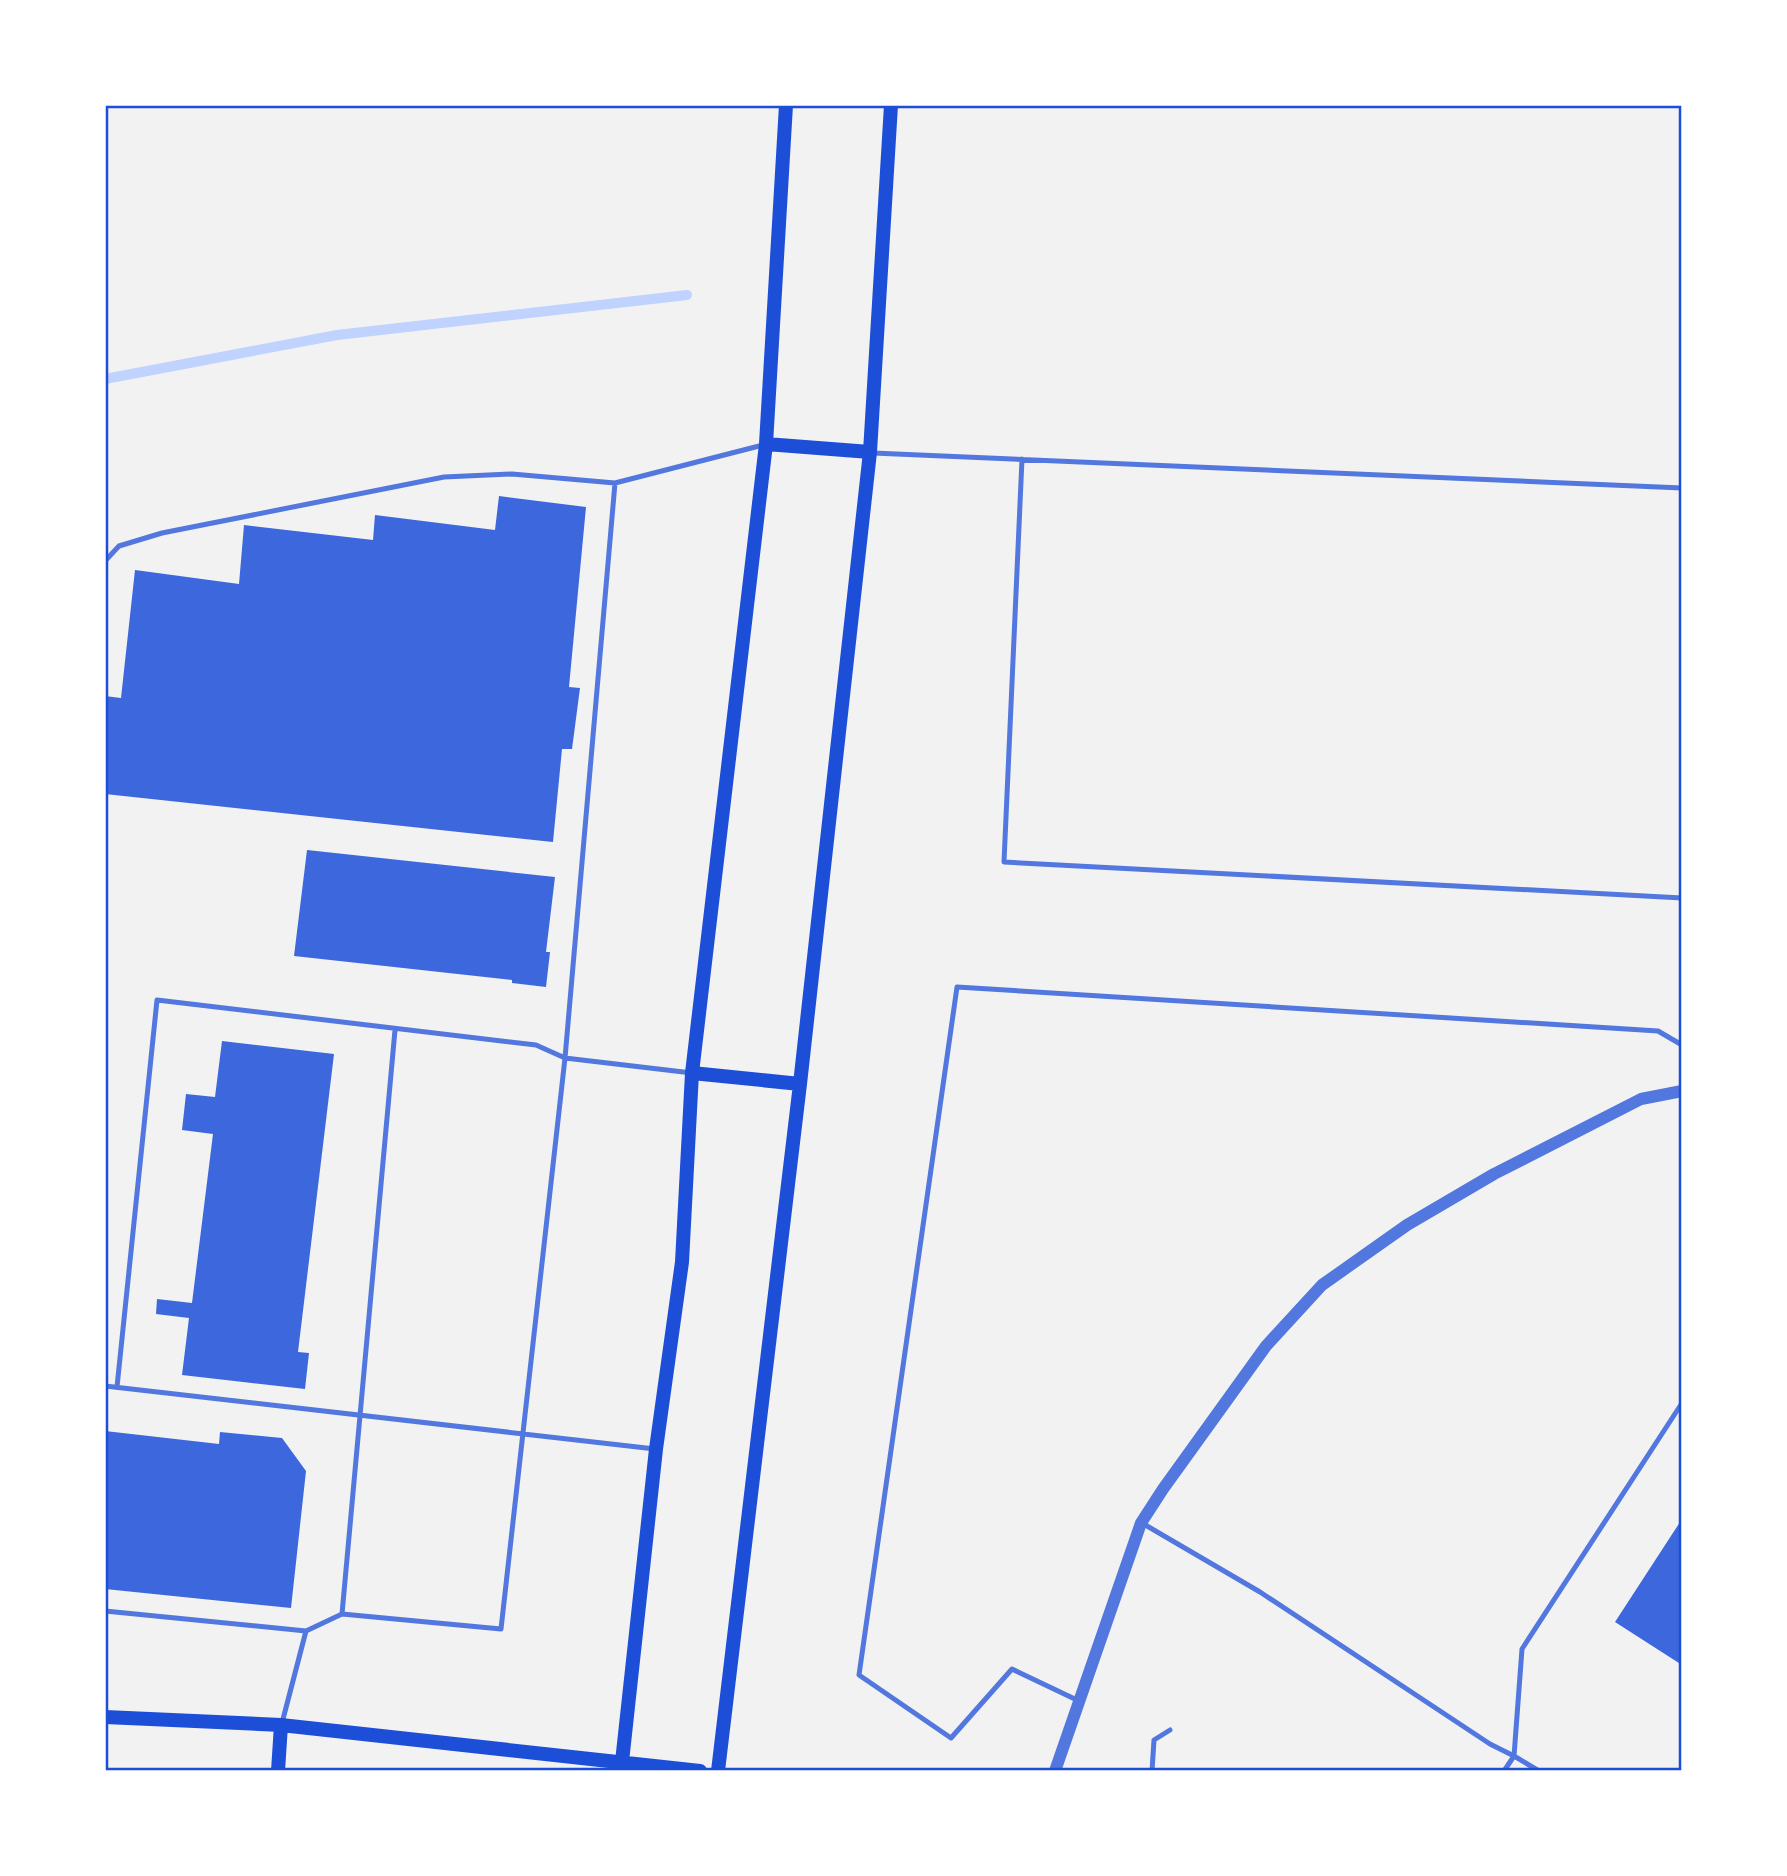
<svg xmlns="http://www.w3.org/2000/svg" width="1787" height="1876" viewBox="0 0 1787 1876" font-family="'Titillium Web',sans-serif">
  <rect width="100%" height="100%" fill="#f2f2f2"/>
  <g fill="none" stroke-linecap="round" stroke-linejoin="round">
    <path stroke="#bfd3fe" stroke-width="10" d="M105,379L337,335L687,295"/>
  </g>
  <path fill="#3d67dc" d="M499,496L586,507L569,687L580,688L572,749H562L553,842L105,794V696L121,698L135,570L239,584L244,525L373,540L375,515L495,530Z
    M307,850L555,877L546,952H550L546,987L512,983V980L294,956Z
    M222,1041L334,1054L298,1352L309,1353L305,1389L182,1375L189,1318L156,1314L157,1299L192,1303L213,1134L182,1130L186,1094L215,1097Z
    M105,1431L219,1444L220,1432L282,1438L306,1471L291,1608L105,1589Z
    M1682,1519V1665L1615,1622Z"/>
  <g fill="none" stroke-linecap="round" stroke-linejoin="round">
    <path stroke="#5277de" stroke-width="5" d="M873,453L1682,488
      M1022,459L1004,862L1682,898
      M105,561L119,546L162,533L444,477L512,474L615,483L763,445
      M105,1386L655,1449
      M117,1387L157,1000L536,1045L565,1058L692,1073
      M1142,1523L1260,1592L1490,1744L1514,1756L1522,1649L1682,1403
      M105,1611L306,1631L342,1614L395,1030
      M342,1614L501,1629L565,1058L615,483
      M1079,1701L1012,1669L951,1738L859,1675L957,987L1658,1031L1682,1045
      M282,1723L306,1631
      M1152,1771L1154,1740L1170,1730
      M1504,1771L1514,1756L1539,1771"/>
    <path stroke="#5277de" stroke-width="12" d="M1055,1771L1141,1523L1163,1489L1266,1346L1322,1285L1407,1225L1494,1174L1641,1099L1682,1091"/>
    <path stroke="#1d4ed8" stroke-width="14" d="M766,444L870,452
      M692,1073L800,1084
      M105,1717L281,1725L700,1771
      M278,1771L281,1725
      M621,1771L656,1449L682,1262L692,1073L766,444L786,105
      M718,1771L800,1084L870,452L891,105"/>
  </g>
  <rect width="1787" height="1876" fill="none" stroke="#ffffff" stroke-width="214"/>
  <rect x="107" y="107" width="1573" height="1662" fill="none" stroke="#1d4ed8" stroke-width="2.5"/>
</svg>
